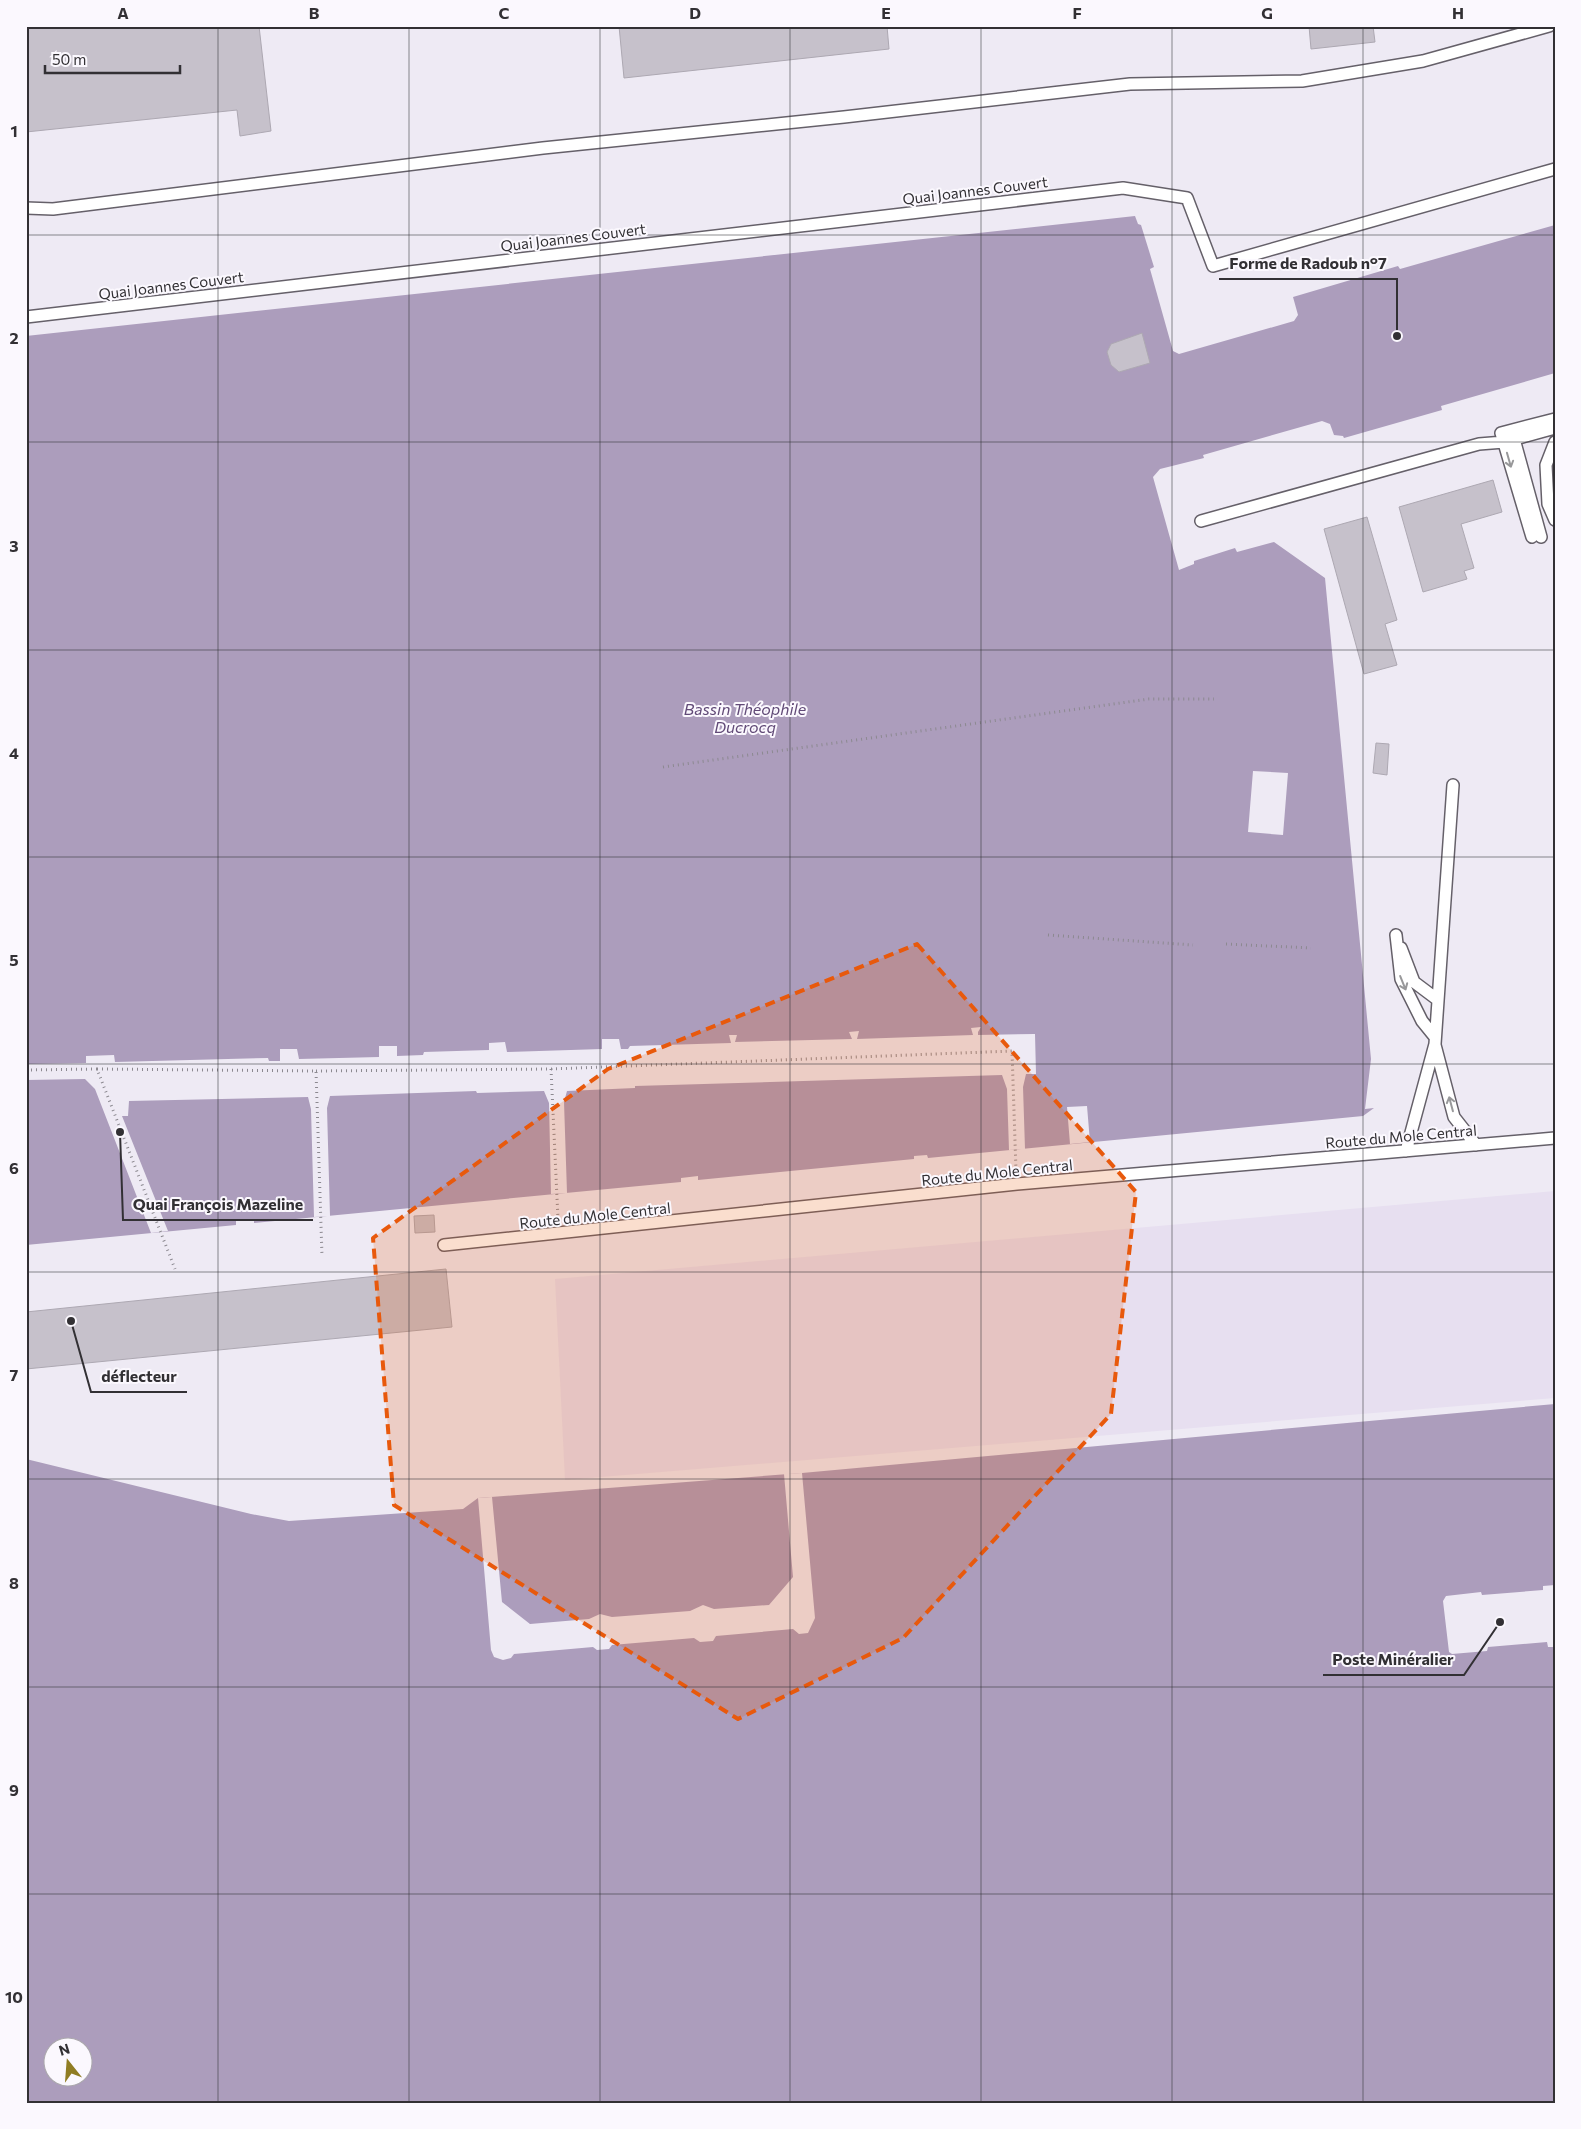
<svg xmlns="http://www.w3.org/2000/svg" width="1581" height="2129" viewBox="0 0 1581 2129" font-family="Commissioner,sans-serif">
  <rect width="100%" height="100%" fill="#eeeaf4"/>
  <path fill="#e7dff0" d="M1555,1191V1398L565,1480L555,1279Z"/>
  <path fill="#ac9dbc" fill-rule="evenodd" d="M1135,216L1138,224L1141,225L1154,267L1150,269L1173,351L1179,354L1294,321L1298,315L1293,297L1398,266L1400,269L1555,225V373L1441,406L1442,410L1344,438L1343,436L1334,435L1330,424L1322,421L1203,455L1204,458L1160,469L1153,477L1179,570L1194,564V561L1235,548L1237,552L1274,542L1325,578L1371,1059L1365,1109L1374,1108L1363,1116L928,1158L927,1155L914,1156V1159L698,1180V1176L681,1178V1182L254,1223V1219L236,1221V1225L26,1245V336Z
    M1555,1404V2103H26V1459L251,1514L289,1521L463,1509L478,1498L802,1473ZM52,2046H82V2076H52Z"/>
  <path fill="#eeeaf4" d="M1253,771L1288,773L1283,835L1248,832Z
    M981,1027L978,1032V1035L1035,1034L1036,1074H1026L1023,1087L1025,1149L1009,1150L1007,1089L1002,1075L635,1086V1088L567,1091L564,1102L567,1193L551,1194L549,1103L544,1091L477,1093L476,1091L330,1096L327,1108L330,1216L314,1217L311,1109L308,1097L129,1101L128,1116H122L168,1231L151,1233L95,1089L85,1079L26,1080V1064L86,1063V1056L114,1055L115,1062L268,1058L269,1061H280V1049H297L299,1059L379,1057V1046H397V1056L423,1055L424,1052L489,1050V1043L505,1042L507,1052L602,1049V1039H619L621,1049H628L630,1046L731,1043L729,1035H737L735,1042L852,1039L849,1032L859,1031L857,1039L973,1035L971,1028Z
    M1087,1106L1090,1142L1070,1144L1067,1107Z
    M802,1473L815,1618L808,1633L799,1634L793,1629L716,1636L713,1641L700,1642L694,1638L612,1645L609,1649L597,1650L593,1647L514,1654L511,1658L503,1660L494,1657L491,1650L478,1498L492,1497L502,1602L530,1624L589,1619L600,1614L612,1617L690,1611L703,1605L714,1609L769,1605L793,1577L784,1474Z
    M1555,1585V1647H1548L1547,1642L1488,1647L1487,1651L1452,1654L1449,1652L1443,1601L1446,1596L1481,1592L1482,1595L1543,1590V1586Z"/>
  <path fill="#c6c1cb" stroke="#ada8b2" d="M26,26H259L271,131L240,136L237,110L26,132Z
    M619,26H887L889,49L624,78Z
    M1309,26H1373L1375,42L1311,49Z
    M1142,333L1150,363L1119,372L1111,365L1107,352L1111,344Z
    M1493,480L1502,512L1461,524L1474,568L1464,571L1467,579L1423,592L1399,507Z
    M1367,517L1397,620L1385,624L1397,665L1364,674L1324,529Z
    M1376,743L1389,744L1387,775L1373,773Z
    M434,1215L435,1232L415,1233L414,1216Z
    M446,1269L452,1327L26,1369V1312Z"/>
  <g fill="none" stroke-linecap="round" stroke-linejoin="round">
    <defs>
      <path id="service" d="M26,208L53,209L543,148L844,117L1130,84L1302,81L1423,61L1549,26
        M26,317L1123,188L1187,198L1213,266L1555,169
        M1514,439L1541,537
        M1555,442L1546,465L1548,504L1555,520
        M1201,521L1479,444L1504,442L1555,428
        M1532,537L1501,433L1555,419
        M1396,935L1401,979L1422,1021L1435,1037
        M1401,948L1414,982L1438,1000
        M1435,1045L1454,1117L1476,1145
        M1406,1151L1435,1044L1453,785
        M444,1245L1017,1184L1555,1138"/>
    </defs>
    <use href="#service" stroke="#656069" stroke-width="14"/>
    <path stroke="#8c8990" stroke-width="3" stroke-dasharray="1 4" stroke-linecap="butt" d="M663,767L1149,699H1214
      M1048,935L1193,945
      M1226,944L1311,948
      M97,1069L316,1071L322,1256
      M551,1069L1012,1051L1016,1171
      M26,1070L97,1069L175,1269
      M316,1071L551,1069L558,1219"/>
    <use href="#service" stroke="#fff" stroke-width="11"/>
  </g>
  <defs><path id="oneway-shaft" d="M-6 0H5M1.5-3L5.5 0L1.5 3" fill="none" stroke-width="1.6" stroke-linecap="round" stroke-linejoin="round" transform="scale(1.25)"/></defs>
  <g stroke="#98989a">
    <use href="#oneway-shaft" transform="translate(1509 460) rotate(74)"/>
    <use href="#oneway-shaft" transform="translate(1403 983) rotate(68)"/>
    <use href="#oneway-shaft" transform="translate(1451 1104) rotate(-105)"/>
  </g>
  <path fill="#e8590c" fill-opacity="0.2" stroke="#e8590c" stroke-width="4" stroke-dasharray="10 6" stroke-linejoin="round" d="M917,944L1136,1192L1111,1414L903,1638L738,1719L394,1505L373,1238L608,1069Z"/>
  <path fill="none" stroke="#323034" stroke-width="1" stroke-opacity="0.55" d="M218,26V2103M409,26V2103M600,26V2103M790,26V2103M981,26V2103M1172,26V2103M1363,26V2103M26,235H1555M26,442H1555M26,650H1555M26,857H1555M26,1064H1555M26,1272H1555M26,1479H1555M26,1687H1555M26,1894H1555"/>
  <g text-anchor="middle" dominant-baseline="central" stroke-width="4" stroke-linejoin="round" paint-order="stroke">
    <g font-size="15" fill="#323034" stroke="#fbf8fe">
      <text transform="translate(975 190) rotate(-7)">Quai Joannes Couvert</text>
      <text transform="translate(573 237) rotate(-7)">Quai Joannes Couvert</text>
      <text transform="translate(171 285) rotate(-7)">Quai Joannes Couvert</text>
      <text transform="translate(1401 1136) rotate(-5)">Route du Mole Central</text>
      <text transform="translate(997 1172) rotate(-6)">Route du Mole Central</text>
      <text transform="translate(595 1215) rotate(-6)">Route du Mole Central</text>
    </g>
    <g font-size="16" font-style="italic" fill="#614a77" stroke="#fbf8fe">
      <text x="745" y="708">Bassin Théophile<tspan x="745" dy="18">Ducrocq</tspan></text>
    </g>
  </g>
  <path fill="none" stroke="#323034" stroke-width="2" d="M1397 336L1397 279H1219M120 1132L123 1220H313M71 1321L91 1392H187M1500 1622L1464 1675H1323"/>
  <g fill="#323034" stroke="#fbf8fe" stroke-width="2">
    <circle cx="1397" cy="336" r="5"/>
    <circle cx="120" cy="1132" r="5"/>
    <circle cx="71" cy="1321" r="5"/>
    <circle cx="1500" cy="1622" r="5"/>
  </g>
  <g font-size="16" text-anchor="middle" font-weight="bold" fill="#323034" stroke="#fbf8fe" stroke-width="4" stroke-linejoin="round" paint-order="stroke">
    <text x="1308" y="269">Forme de Radoub n°7</text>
    <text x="218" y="1210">Quai François Mazeline</text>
    <text x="139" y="1382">déflecteur</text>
    <text x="1393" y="1665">Poste Minéralier</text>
  </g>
  <rect width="1581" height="2129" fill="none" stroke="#fbf8fe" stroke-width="55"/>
  <g transform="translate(68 2062) rotate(343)"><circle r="24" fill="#fbf8fe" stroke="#aba8ad"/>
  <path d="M0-4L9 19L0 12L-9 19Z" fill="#907d24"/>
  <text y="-8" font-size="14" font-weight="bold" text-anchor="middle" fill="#323034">N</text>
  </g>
  <path d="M45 65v8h135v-8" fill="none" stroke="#323034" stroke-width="2.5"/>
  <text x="52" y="65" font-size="15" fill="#323034" stroke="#fbf8fe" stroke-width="4" paint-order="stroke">50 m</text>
  <rect x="28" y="28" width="1526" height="2074" fill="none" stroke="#323034" stroke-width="2"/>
  <g font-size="16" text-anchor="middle" font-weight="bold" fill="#323034">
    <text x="123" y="19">A</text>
    <text x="314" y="19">B</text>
    <text x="504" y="19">C</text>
    <text x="695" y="19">D</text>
    <text x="886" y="19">E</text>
    <text x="1077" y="19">F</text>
    <text x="1267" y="19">G</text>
    <text x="1458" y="19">H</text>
    <text x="14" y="137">1</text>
    <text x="14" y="344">2</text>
    <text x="14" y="552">3</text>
    <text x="14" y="759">4</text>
    <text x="14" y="966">5</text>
    <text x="14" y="1174">6</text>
    <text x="14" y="1381">7</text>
    <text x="14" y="1589">8</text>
    <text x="14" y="1796">9</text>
    <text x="14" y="2003">10</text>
  </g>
</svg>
